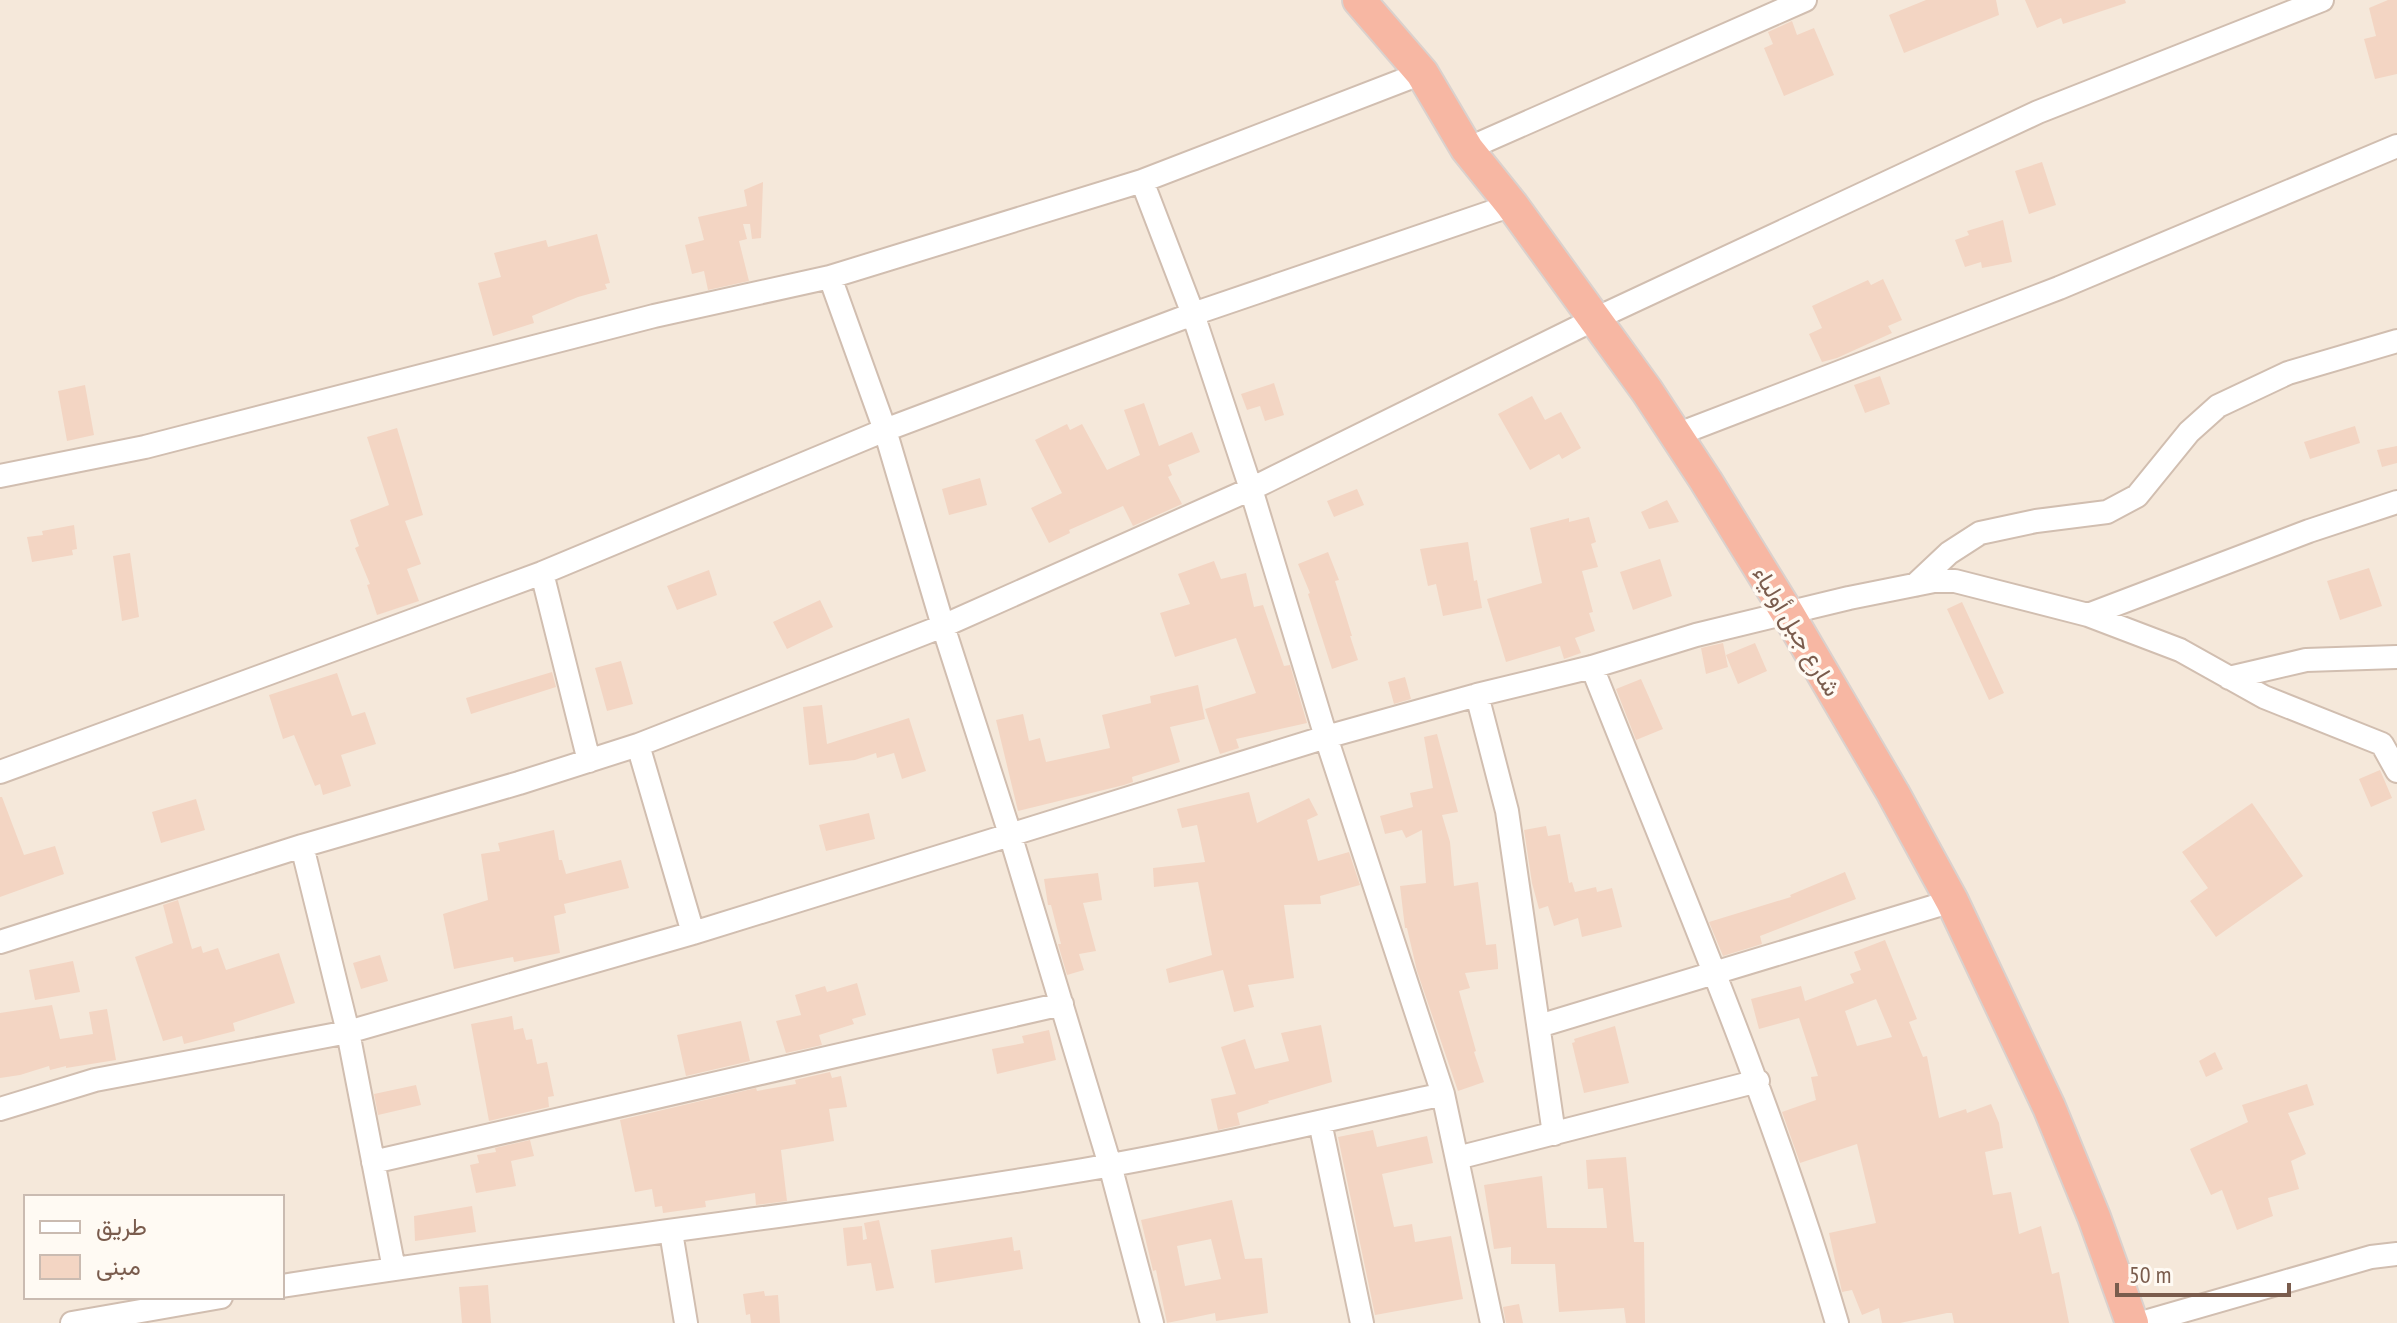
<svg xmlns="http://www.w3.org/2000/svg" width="2397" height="1323" viewBox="0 0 2397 1323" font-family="'PT Sans Narrow',Vazirmatn,sans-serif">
  <rect width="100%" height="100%" fill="#fdf6ec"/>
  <path fill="#f5e8da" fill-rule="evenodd" d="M0,0H2397V1323H0ZM26,1197H282V1297H26Z"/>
  <path fill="#f3d5c3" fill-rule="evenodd" d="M1926,0H1996L1999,15L1904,53L1889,15Z
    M2025,0H2125L2126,3L2063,24L2061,18L2037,28Z
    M2388,0H2397V74L2375,79L2364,39L2376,36L2369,8Z
    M1792,21L1797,35L1814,28L1834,75L1784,96L1764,48L1773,44L1768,32Z
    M2042,162L2056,205L2029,214L2015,171Z
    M763,182L761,238L752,239L750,224H743L747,239L739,241L749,281L708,290L704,271L692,274L685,245L704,240L698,217L747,206L744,190Z
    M2003,220L2012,262L1982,268L1981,262L1965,267L1955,240L1969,235L1967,231Z
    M597,234L610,283L605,284L607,289L578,297L532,316L534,323L493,336L478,283L501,277L494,253L546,240L548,247Z
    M1883,279L1902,320L1888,326L1892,333L1837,358L1822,362L1809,334L1822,328L1812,306L1868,280L1871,285Z
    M1880,376L1890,404L1865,413L1854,385Z
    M1274,383L1284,415L1265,421L1260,406L1247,410L1241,394Z
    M85,385L94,435L67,441L58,391Z
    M1532,396L1545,420L1561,412L1581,448L1562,459L1559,454L1530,470L1498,414Z
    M1144,403L1159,446L1192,432L1200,452L1168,465L1172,475L1168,477L1182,504L1133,526L1123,506L1069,530L1070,533L1049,543L1031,508L1062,493L1035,440L1067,424L1070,430L1082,424L1107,470L1140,455L1124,410Z
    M2355,426L2360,443L2310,459L2304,442Z
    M397,428L423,515L405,521L421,564L407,569L419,601L377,615L367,585L370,584L355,548L359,546L350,520L389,505L367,437Z
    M2397,446V463L2382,467L2377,450Z
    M980,478L987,505L949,515L942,489Z
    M1357,489L1364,505L1334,517L1327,501Z
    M1667,500L1679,522L1649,529L1641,512Z
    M1589,517L1596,542L1591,544L1598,567L1582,571L1593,612L1589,613L1595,631L1575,638L1581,653L1564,659L1560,646L1506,662L1487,599L1542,583L1530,528L1569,518V522Z
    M74,525L77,549L72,550L73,555L32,562L27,537L43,535L42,531Z
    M1468,542L1474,581L1477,580L1482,608L1443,616L1436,584L1428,586L1420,549Z
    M1328,552L1339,580L1335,581L1352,636H1350L1358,660L1332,669L1308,594L1310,593L1298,564Z
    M130,553L139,617L122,621L113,556Z
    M1660,559L1672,596L1633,610L1620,572Z
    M1214,561L1221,579L1246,573L1254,607L1263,605L1284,666L1290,665L1307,723L1236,739L1239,748L1220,754L1205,709L1256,693L1236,638L1175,657L1160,613L1190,604L1178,574Z
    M2369,568L2382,606L2340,620L2327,581Z
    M709,570L717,595L677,610L667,586Z
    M820,600L833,627L787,649L773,622Z
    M1962,602L2004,693L1989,700L1947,609Z
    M1723,643L1728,667L1706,674L1701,648Z
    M1755,643L1767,671L1738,684L1726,655Z
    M621,661L633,704L607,711L595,668Z
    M552,672L556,687L471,714L466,698Z
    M337,673L352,716L365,712L376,744L341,755L351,786L323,795L320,784L315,786L294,735L283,739L269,695Z
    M1405,677L1411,699L1394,704L1388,682Z
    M1641,679L1663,729L1636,740L1616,689Z
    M1198,685L1205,719L1170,727L1180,762L1132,777L1133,782L1124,785L1018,811L996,720L1023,714L1029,741L1040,738L1046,762L1110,748L1102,715L1151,703L1150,696Z
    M822,705L827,744L909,718L926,771L902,779L894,753L877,758L876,753L855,760L809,765L803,707Z
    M1437,734L1458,812L1442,815L1450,842L1454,886L1478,882L1486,945L1496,944L1498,964V969L1465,973L1470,988L1459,991L1476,1051L1474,1052L1484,1082L1458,1091L1417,971L1407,928H1405L1400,886L1426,883L1422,830L1406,838L1402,830L1385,834L1380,816L1413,807L1410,793L1433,788L1424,737Z
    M2380,770L2392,798L2371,807L2359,779Z
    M1249,792L1257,823L1309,798L1318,815L1307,820L1318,861L1349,852L1360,885L1320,896L1321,904L1284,905L1294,978L1248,985L1254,1007L1234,1012L1223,970L1169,983L1166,969L1212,955L1198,882L1154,887L1153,868L1205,862L1197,825L1182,828L1177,809Z
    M0,797H2L24,855L55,846L64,874L0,897Z
    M196,799L205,830L161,843L152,812Z
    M2252,803L2303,876L2216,937L2190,901L2208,888L2182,852Z
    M869,813L875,839L826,851L819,825Z
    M1546,826L1548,836L1560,834L1569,883L1572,882L1575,892L1596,887L1597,892L1612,888L1622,927L1582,937L1578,918L1554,926L1548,906L1539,909L1532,883L1524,830Z
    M554,830L559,860H562L566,874L621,860L629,888L564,904L566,913L554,916L560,953L514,962L513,957L454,969L443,914L488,900L481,854L500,851L498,843Z
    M1845,872L1856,899L1760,936L1762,944L1723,956L1709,922L1791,897L1790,895Z
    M1098,873L1102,900L1083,903L1096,951L1079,954L1084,970L1067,975L1058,944H1061L1051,905H1048L1044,879Z
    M178,900L192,949L201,946L203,953L218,948L226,970L279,953L295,1003L233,1023L235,1031L184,1044L182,1036L163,1041L135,957L173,943L163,905Z
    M1885,940L1917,1019L1909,1022L1923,1057L1927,1056L1939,1118L1966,1109L1967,1113L1991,1104L1999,1123L2003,1148L1985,1152L1993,1195L2011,1192L2019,1234L2041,1226L2052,1274L2059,1272L2069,1323H1954L1952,1313H1947L1900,1323H1882L1879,1308L1862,1315L1852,1290L1842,1292L1829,1233L1876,1223L1857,1144L1800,1163L1782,1112L1816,1100L1811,1077L1818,1076L1799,1018L1759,1029L1751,999L1801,986L1805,1001L1854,983L1850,974L1861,970L1854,952ZM1876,999L1892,1037L1857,1046L1845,1011Z
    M380,955L388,981L361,989L353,963Z
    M73,961L80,992L35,1000L29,970Z
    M857,983L866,1015L852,1019L854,1024L819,1035L822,1045L786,1053L776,1021L801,1015L795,995L825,986L827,992Z
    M52,1005L60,1039L93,1034L89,1012L107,1009L116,1060L66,1068V1066L50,1070L49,1066L20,1075L0,1078V1013Z
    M512,1016L514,1030L523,1028L526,1040L532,1039L537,1064L547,1062L554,1096L548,1097L549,1107L489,1121L471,1024Z
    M741,1021L750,1061L686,1076L677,1035Z
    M1321,1025L1332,1082L1268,1101L1269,1103L1237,1113L1240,1125L1218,1130L1211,1099L1236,1094L1221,1047L1245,1039L1255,1069L1289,1061L1281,1033Z
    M1615,1026L1629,1083L1584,1093L1572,1043L1575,1042L1574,1039Z
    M1049,1030L1056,1060L997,1074L992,1049L1024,1043L1022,1036Z
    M2215,1052L2223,1069L2206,1077L2199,1061Z
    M830,1072L832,1078L841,1076L847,1107L829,1109L834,1141L781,1150L787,1201L756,1205L755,1193L705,1201L706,1207L663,1213L662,1206L655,1207L652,1189L635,1192L620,1120L756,1088L757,1091L796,1084L795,1080Z
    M2307,1084L2314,1105L2288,1113L2306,1154L2291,1161L2299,1189L2268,1198L2273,1216L2237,1230L2222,1190L2211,1195L2190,1149L2248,1122L2242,1105Z
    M416,1085L421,1105L378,1115L374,1094Z
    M1373,1130L1377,1147L1427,1136L1433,1163L1382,1174L1394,1227L1412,1224L1415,1242L1451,1236L1463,1299L1375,1315L1338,1137Z
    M530,1140L534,1156L511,1161L516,1186L476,1193L470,1165L479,1163L477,1155L496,1152L495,1148Z
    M1626,1157L1634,1242H1644L1645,1323H1626L1624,1308L1559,1312L1555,1264H1511V1247L1494,1249L1484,1185L1542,1176L1547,1228H1607L1603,1188L1588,1189L1586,1160Z
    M1232,1200L1245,1259L1262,1258L1268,1313L1216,1321L1215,1313L1167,1323L1156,1270L1153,1271L1141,1220ZM1211,1239L1221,1279L1185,1286L1177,1246Z
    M472,1206L476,1232L415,1241L414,1216Z
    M879,1220L894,1288L876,1291L871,1263L847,1266L843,1228L862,1226L863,1240L867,1239L864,1223Z
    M1012,1237L1014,1251L1020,1250L1023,1269L935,1283L931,1250Z
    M488,1285L491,1323H462L459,1287Z
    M764,1291L765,1296L778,1295L780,1323H751L750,1314L746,1315L743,1294Z
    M1519,1304L1523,1323H1506L1503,1307Z"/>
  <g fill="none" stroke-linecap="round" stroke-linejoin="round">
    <defs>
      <path id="minor" d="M1467,149L1805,0
        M1142,181L1193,314L1251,489L1326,737L1443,1094L1492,1323
        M830,277L885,430L943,626L1010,834L1110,1165L1152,1323
        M1676,435L2059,288L2397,146
        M0,476L145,447L654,316L830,277L1142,181L1422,73
        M542,573L589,761
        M1915,585L1949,553L1980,533L2036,521L2107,512L2137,496L2189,432L2218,406L2288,373L2397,341
        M2088,615L2309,531L2397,502
        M1592,667C1678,884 1771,1099 1837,1323
        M2229,678L2306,660L2397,657
        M1477,695L1507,811L1554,1134
        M638,745L693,933
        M0,772L542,573L885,430L1193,314L1512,205
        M302,846L348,1032L394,1269
        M0,942L302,846L519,783L638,745L943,626L1251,489L1595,319L2038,112L2322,0
        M1539,1026L1952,901
        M0,1109L95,1080L348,1032L693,933L1326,737L1477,695L1592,667L1696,635L1849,598L1934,581H1955L2088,615L2180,650L2264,697L2382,744L2397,771
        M1320,1122L1362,1323
        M1457,1158L1758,1081
        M373,1162L1062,1004
        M671,1232L686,1323
        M282,1286C548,1244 817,1215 1083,1170C1204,1149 1323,1121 1443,1094
        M72,1323L221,1297
        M2141,1323L2371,1257L2397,1254"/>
      <path id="highway" d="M1359,0L1422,73L1467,149L1512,205L1647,391L1706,481L1788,614L1893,793L1952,901L2049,1107L2094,1217L2132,1323"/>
    </defs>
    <use href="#minor" stroke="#d1beb0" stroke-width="26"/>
    <use href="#highway" stroke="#dad1cd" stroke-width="36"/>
    <use href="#minor" stroke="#fff" stroke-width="22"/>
    <use href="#highway" stroke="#f7b7a3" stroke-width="32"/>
  </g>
  <g text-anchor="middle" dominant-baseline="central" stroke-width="7" stroke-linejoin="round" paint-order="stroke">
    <g font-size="24" fill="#7a5c4d" stroke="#fffaf3">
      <text transform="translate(1797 631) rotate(59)">شارع جبل أولياء</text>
    </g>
  </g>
  <rect x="24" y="1195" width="260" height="104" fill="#fffaf3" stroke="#cabbb1" stroke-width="2"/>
  <rect x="40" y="1221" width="40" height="12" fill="#ffffff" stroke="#cabbb1" stroke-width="2"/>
  <text x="96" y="1235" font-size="24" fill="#7a5c4d">طريق</text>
  <rect x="40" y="1255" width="40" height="24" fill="#f3d5c3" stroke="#cabbb1" stroke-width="2"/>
  <text x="96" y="1275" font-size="24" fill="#7a5c4d">مبنى</text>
  <path d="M2117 1283v12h172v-12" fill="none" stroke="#7a5c4d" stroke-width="4"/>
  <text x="2129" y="1283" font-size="24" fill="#7a5c4d" stroke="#fffaf3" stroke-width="6" paint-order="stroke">50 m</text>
</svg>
